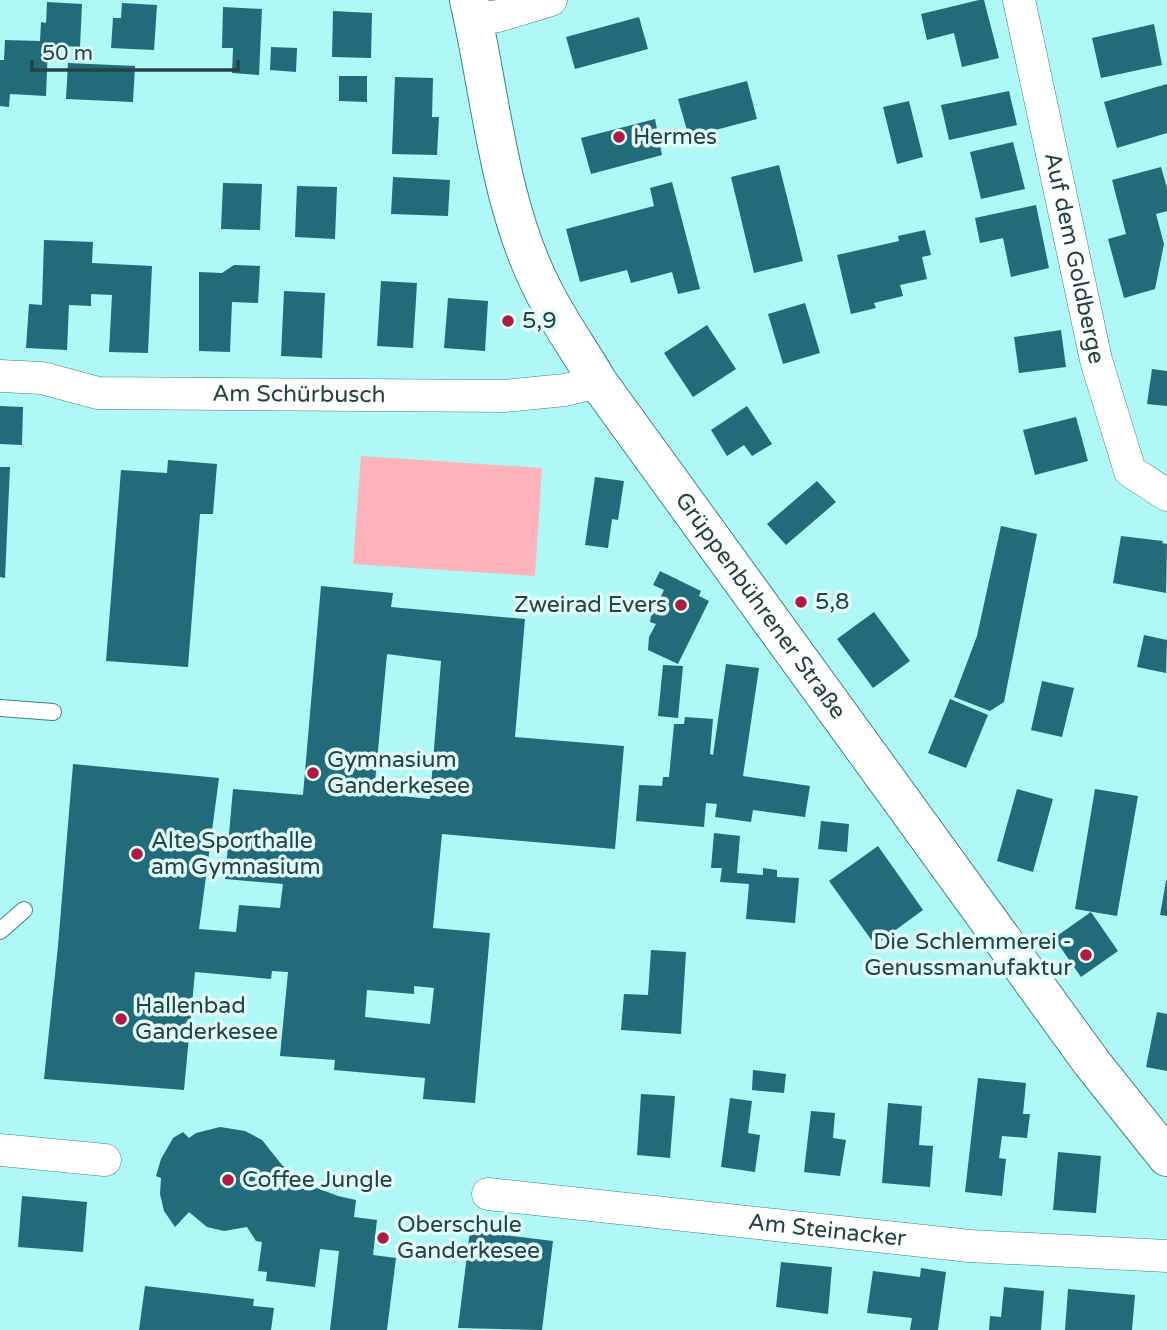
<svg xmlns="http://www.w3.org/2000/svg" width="1167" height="1330" viewBox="0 0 1167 1330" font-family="'Varela Round',sans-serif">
  <rect width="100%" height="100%" fill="#aff8f5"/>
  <path fill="#feb2b9" d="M361,456L542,468L535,576L353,564Z"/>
  <path fill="#216b7a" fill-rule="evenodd" d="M979,0H984L999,58L962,67L954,33L927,40L921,14Z
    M47,2L82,4L80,47L48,45L46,96L10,94L9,107L0,106V60H4L5,40L40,41L41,22L46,23Z
    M122,3L157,5L154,50L111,48L113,18H121Z
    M223,7L262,9L259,75L232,73L233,48H222Z
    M333,11L372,13L371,58L332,57Z
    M639,17L648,49L575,69L566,37Z
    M1154,24L1162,65L1101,78L1092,38Z
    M271,47L297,48L296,72L270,70Z
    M68,63L135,66L133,102L66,99Z
    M339,76H367V102L339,101Z
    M395,77L433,78L432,117H439L437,155L392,154Z
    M747,81L757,119L689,137L678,99Z
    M1167,84V133L1117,148L1104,102Z
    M1009,91L1017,125L949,140L941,105Z
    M909,101L923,157L897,164L883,107Z
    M655,119L662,155L591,174L581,138Z
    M1013,142L1025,189L981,199L970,152Z
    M779,165L803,261L754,273L731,177Z
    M1161,167L1167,188V211L1156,214L1164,244L1155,289L1124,298L1108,239L1126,234L1112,180Z
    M393,177L450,180L448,216L391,214Z
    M672,182L700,289L678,294L672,272L631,283L627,270L580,282L566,229L654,206L650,188Z
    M223,183L262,184L260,230L221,229Z
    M297,186L337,187L335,239L295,237Z
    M1036,205L1049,268L1011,277L1003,238L980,243L975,218Z
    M925,230L931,255L922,257L927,279L900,285L903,296L874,303L876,308L851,314L837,255L899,241L898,236Z
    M44,240L93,242L92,263L152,266L148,353L109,352L112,295L91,294V306L69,305L67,350L26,348L29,304L42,305Z
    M234,265L260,266L258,303L232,302L230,352L199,351V272L222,273Z
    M381,281L417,283L413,348L377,346Z
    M284,291L325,293L322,358L281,356Z
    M448,298L488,301L485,351L444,348Z
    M805,303L820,353L783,364L768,314Z
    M707,325L736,369L693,397L664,353Z
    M1061,330L1066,367L1019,373L1014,337Z
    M1152,369L1167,371V406L1147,404Z
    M0,406L23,407L22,445L0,444Z
    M747,406L772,444L752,456L744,445L727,456L711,430Z
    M1076,417L1088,461L1035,475L1023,430Z
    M168,460L217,464L213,514H200L188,667L106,661L121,470L167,473Z
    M0,467H10L5,578L0,577Z
    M595,477L624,481L618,520L612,519L608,548L585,545Z
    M817,481L836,502L786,545L767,524Z
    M1001,526L1037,534L1004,702L990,711L954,697L977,636Z
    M1121,536L1163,541L1162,543L1167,544L1166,593L1113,583Z
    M660,571L701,591L699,596L709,601L678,664L648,650L649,637L656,624L650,622L651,616L664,590L653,585Z
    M321,586L393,593L391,607L525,619L515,737L624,746L615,849L442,834L433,928L490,933L475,1103L423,1099L425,1078L334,1070L335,1060L280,1056L288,972L272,971L271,979L195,972L184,1090L44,1079L58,946L73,764L219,778L199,929L236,932L239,905L280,908L283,884L225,879L233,789L303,795ZM387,654L441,661L430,799L374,793ZM414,986L434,988L430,1024L365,1017L367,990L414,994Z
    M874,612L910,661L873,688L837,639Z
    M1144,635L1167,640L1166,673L1137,667Z
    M726,664L759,668L743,776L810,786L805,817L753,810L751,822L715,817L717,804L706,803L704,827L636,821L639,785L662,786L663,777H669L674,724H684L685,717L713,719L710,754L713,755Z
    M663,665L683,666L678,718L658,716Z
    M1042,681L1074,688L1062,737L1031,730Z
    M950,699L988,715L966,768L928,753Z
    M1017,789L1053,799L1033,872L997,861Z
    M1095,789L1138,796L1117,916L1075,909Z
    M821,821L849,824L847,852L818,849Z
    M714,833L740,836L737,873L763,875V868L777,870V877L799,878L795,923L746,919L749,884L720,882L722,868H711Z
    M878,846L923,910L875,945L829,881Z
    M1166,881H1167V916L1160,915Z
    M1091,912L1118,951L1081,977L1054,938Z
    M651,950L686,952L681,1034L621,1030L624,994L648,995Z
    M1157,1012L1167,1014V1071L1146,1067Z
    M753,1070L786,1074L784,1093L752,1090Z
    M978,1078L1026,1083L1023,1114H1030L1027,1138L1002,1136L999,1158L1006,1159L1002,1196L965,1192Z
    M641,1094L675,1096L670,1158L637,1155Z
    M730,1098L752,1101L748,1133L760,1135L755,1172L721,1167Z
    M888,1103L922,1106L919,1145L933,1146L930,1187L882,1183Z
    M811,1111L835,1113L833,1138L846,1140L840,1176L804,1172Z
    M220,1127L245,1131L262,1140L282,1165L309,1185L338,1196L356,1200L354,1217L377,1220L373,1255L396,1258L387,1330H330L339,1251L320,1249L315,1287L266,1281L267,1272L258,1271L262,1242L256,1241L247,1227L224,1231L207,1227L189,1212L175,1227L164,1211L160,1194L161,1178L156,1176L161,1159L173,1138L183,1132L189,1138L196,1133Z
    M1058,1152L1101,1156L1096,1213L1053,1210Z
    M22,1196L87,1202L83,1252L18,1247Z
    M470,1231L553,1241L542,1330L458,1328Z
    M781,1262L832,1267L828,1314L776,1307Z
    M921,1268L946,1272L938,1330H910L912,1318L867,1313L873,1271L920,1277Z
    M145,1286L254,1299L253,1306L274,1308L271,1330H139Z
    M1004,1287L1044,1291L1041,1330H989L990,1316L1001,1317Z
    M1068,1289L1135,1295L1132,1330H1065Z"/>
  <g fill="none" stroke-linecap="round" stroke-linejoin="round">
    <defs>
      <path id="service" d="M0,708L53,712
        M0,931L24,910"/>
      <g id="minor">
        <path id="s1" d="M1019,0L1096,360L1130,471L1167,495"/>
        <path d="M473,20L498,16L551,0"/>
        <path id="s2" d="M0,376L42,378L98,393L505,396L565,390L598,382"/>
        <path d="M0,1150L105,1160"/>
        <path id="s3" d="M488,1194L970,1246L1167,1256"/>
      </g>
      <g id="tertiary">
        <path id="s4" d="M469,0C491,95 498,202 543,290C559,322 580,351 598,382L1092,1063L1167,1157"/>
      </g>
    </defs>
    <use href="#service" stroke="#3c8583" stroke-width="18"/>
    <use href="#minor" stroke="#3c8583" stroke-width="33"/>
    <use href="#tertiary" stroke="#3c8583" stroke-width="40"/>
    <use href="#service" stroke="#fff" stroke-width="16"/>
    <use href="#minor" stroke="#fff" stroke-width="32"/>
    <use href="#tertiary" stroke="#fff" stroke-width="38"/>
  </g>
  <g fill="#ae1b42" stroke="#e0fcfb" stroke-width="2.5">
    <circle cx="619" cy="137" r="7"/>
    <circle cx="508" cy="321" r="7"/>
    <circle cx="801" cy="602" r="7"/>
    <circle cx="681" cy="605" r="7"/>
    <circle cx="313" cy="773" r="7"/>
    <circle cx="137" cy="854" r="7"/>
    <circle cx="1086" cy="955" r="7"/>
    <circle cx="121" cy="1019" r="7"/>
    <circle cx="228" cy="1180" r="7"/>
    <circle cx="383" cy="1238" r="7"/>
  </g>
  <g text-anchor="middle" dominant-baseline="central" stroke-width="7" stroke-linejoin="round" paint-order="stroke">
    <g font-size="23" fill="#254342" stroke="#e0fcfb" text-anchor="start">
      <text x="633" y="137">Hermes</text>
      <text x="522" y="321">5,9</text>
      <text x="815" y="602">5,8</text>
      <text x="667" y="605" text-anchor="end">Zweirad Evers</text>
      <text x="327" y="760">Gymnasium<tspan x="327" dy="26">Ganderkesee</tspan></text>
      <text x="151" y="841">Alte Sporthalle<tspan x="151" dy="26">am Gymnasium</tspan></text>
      <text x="1072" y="942" text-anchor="end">Die Schlemmerei -<tspan x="1072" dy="26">Genussmanufaktur</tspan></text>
      <text x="135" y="1006">Hallenbad<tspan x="135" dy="26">Ganderkesee</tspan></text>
      <text x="242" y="1180">Coffee Jungle</text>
      <text x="397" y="1225">Oberschule<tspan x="397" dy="26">Ganderkesee</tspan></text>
    </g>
    <g font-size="23" fill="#254342" stroke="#e0fcfb">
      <text stroke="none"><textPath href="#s1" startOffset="264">Auf dem Goldberge</textPath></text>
      <text stroke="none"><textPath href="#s2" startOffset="301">Am Schürbusch</textPath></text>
      <text stroke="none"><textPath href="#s4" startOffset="684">Grüppenbührener Straße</textPath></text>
      <text stroke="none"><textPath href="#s3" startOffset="341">Am Steinacker</textPath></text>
    </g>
  </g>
  <path d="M32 60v10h206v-10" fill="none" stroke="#254342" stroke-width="3.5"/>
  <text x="42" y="60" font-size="21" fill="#254342" stroke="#e0fcfb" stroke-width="5" paint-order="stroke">50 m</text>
</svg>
